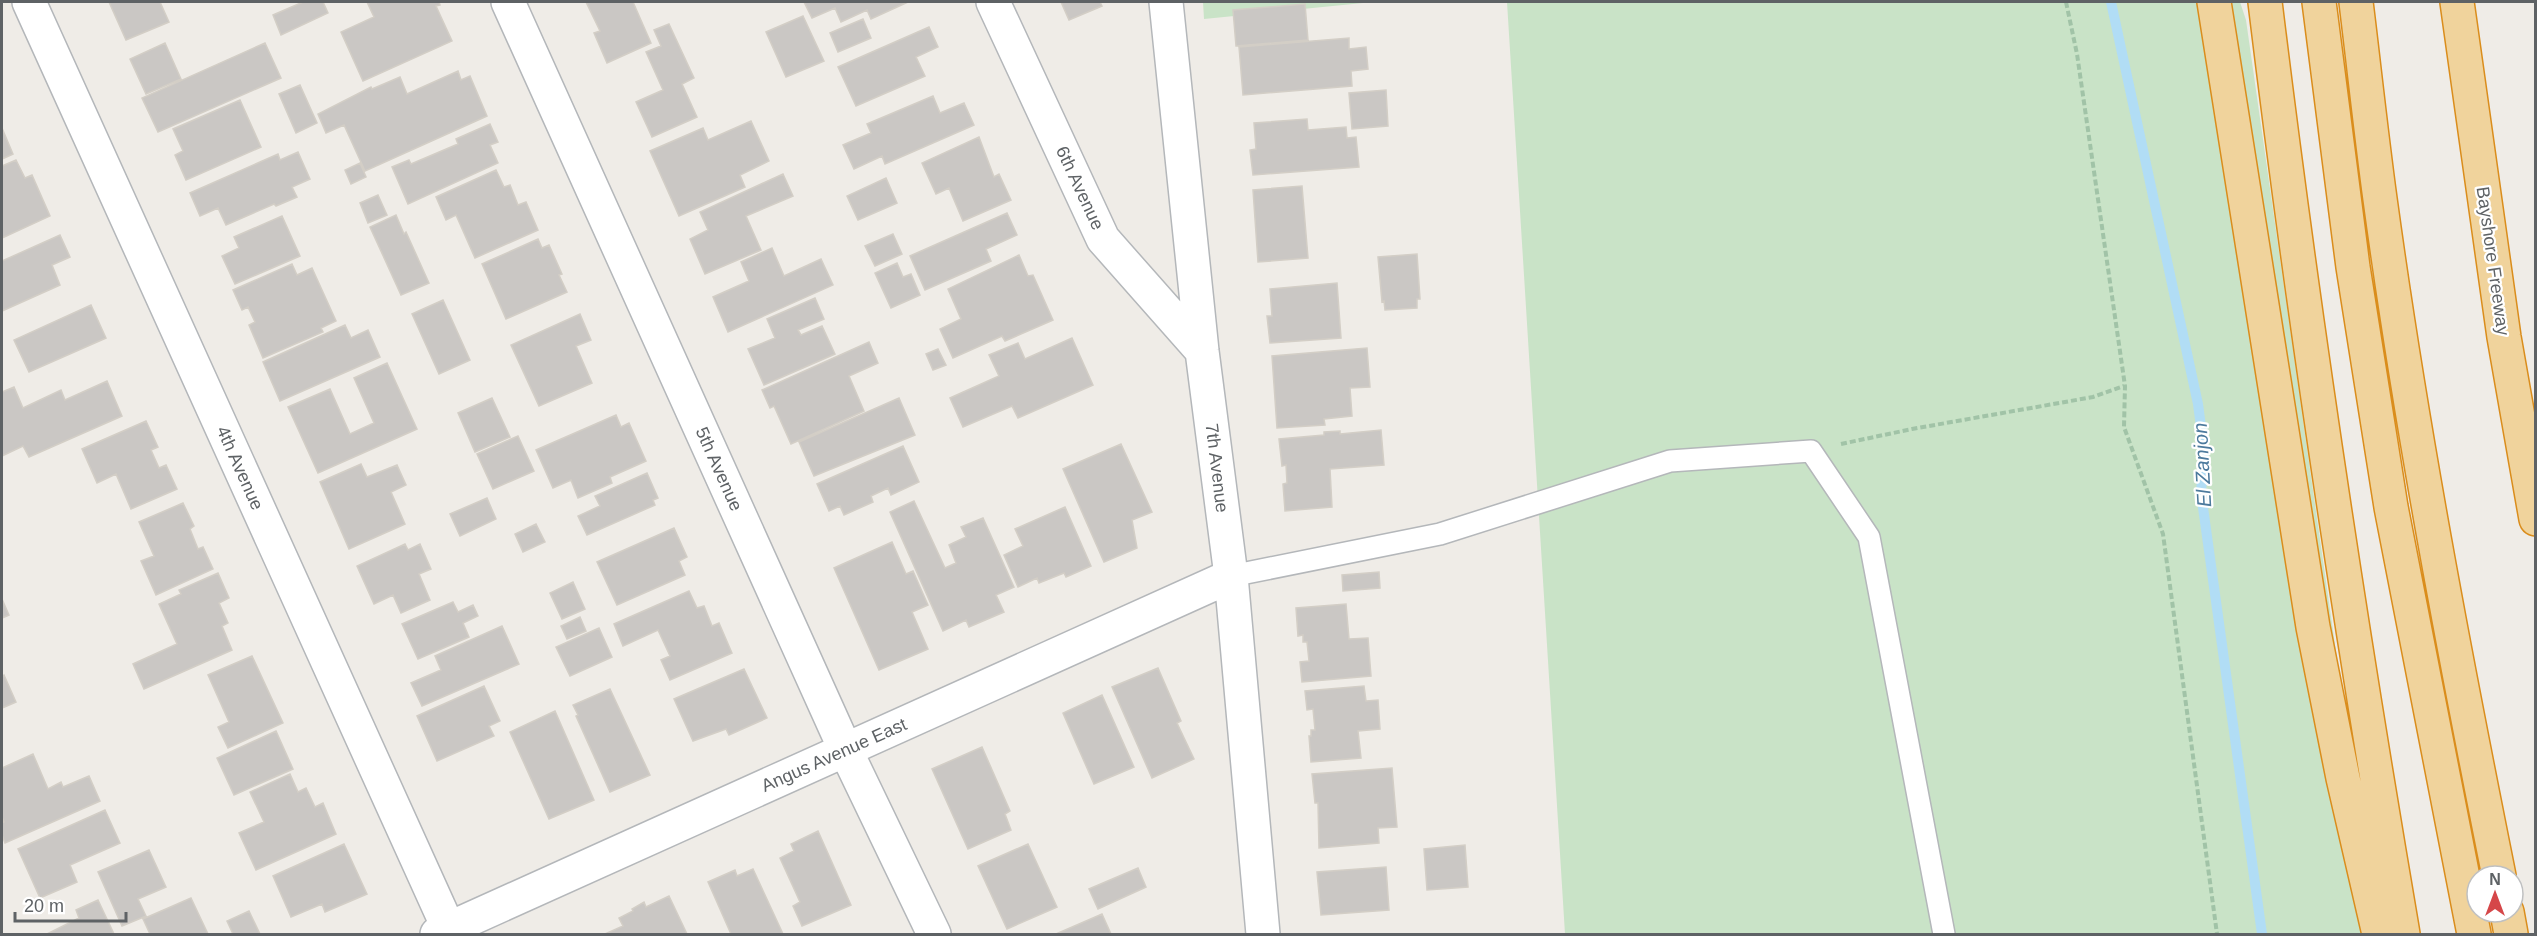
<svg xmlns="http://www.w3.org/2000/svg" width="2537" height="936" viewBox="0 0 2537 936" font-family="Arial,sans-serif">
  <rect width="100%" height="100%" fill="#efece7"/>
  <path fill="#c9e3c7" d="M1203,2H1373L1204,19Z
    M1507,2H2240L2246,20L2355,785L2387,934H1565Z"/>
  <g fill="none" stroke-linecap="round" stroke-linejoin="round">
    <path stroke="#b1ddf5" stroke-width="10" d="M2111,2L2198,404L2204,450L2201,493L2262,934"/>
  </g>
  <path fill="#cac7c4" stroke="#d3cec6" stroke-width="1.5" d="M109,2H160L169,22L126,40Z
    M303,2H323L328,13L281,35L273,15Z
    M367,2H439L440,5L436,6L452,41L363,81L341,32L374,17Z
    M586,2H633L651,43L607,63L594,33L600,31Z
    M804,2H908L871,19L867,10L841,22L835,8L812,18Z
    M1061,2H1100L1102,6L1069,20Z
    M1305,4L1308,40L1236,46L1233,10Z
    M803,16L824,61L786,77L766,32Z
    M863,19L871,38L838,52L830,33Z
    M669,24L694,78L682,84L697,117L652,137L636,102L663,90L646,52L661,46L654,30Z
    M929,27L938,47L916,57L925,76L856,106L838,67Z
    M1349,38V49L1366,47L1368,69L1351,71L1352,86L1243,95L1239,47Z
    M165,43L181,79L146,94L130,59Z
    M265,43L281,78L158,132L142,98Z
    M458,71L461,80L470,76L487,116L365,171L344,125L326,133L318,114L371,87L372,89L400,77L407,94Z
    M300,85L317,123L296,133L279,94Z
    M1386,90L1388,126L1352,129L1349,93Z
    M933,96L940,113L964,103L974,125L885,164L882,156L854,169L843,145L871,133L867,124Z
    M240,100L261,147L186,180L175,155L183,151L173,129Z
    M1307,119L1308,130L1346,127L1347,138L1356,137L1359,167L1253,175L1250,150L1256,149L1254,123Z
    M751,121L769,161L740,175L745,187L679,216L650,151L703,128L708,140Z
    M490,124L498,142L490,145L498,163L408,204L392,167L409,160L411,164L458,144L456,139Z
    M2,128L13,154L2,159Z
    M979,137L994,177L999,174L1011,200L963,221L949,188L936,194L922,163Z
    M298,152L310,179L292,187L297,197L276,206L274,204L226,225L218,208L200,216L190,193L278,154L280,160Z
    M16,160L25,178L32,175L50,216L2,238V166Z
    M360,163L366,177L351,184L345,170Z
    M496,170L504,187L510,185L518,205L526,202L538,230L475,258L456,215L446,220L436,197Z
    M783,174L793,196L746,216L761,250L705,274L690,239L708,230L700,212Z
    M886,178L897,203L858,220L847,196Z
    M1302,186L1308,258L1258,262L1253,190Z
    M378,195L387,215L368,223L360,203Z
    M1007,213L1017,235L986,249L991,261L925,290L910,256Z
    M396,215L404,234L406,232L429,283L401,295L370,227Z
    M282,216L300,256L235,284L222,256L239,248L234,237Z
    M893,234L902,254L875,266L865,246Z
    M60,235L70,257L52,265L60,285L2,311V261Z
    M538,239L542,248L549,245L562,274L559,275L567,292L506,319L482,264Z
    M772,248L784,276L821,259L833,285L728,332L713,297L749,281L741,262Z
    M1417,254L1420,299H1417V308L1385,310L1384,301L1382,302L1378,257Z
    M1019,255L1028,276L1033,275L1053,320L1005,341L1002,336L953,358L940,329L961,319L948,289Z
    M897,263L903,277L911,274L920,295L891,308L875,273Z
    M292,264L297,275L312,268L336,321L321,328L323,332L263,358L249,325L255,322L248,307L242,310L233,290Z
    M1337,283L1341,338L1270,343L1267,316H1272L1270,289Z
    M815,298L824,319L798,330L801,335L822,326L835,354L764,385L748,349L775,338L767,319Z
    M443,300L470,360L439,374L412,314Z
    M91,305L106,338L29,372L14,340Z
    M580,314L591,340L576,346L592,383L539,406L511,345Z
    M345,325L351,338L368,330L380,357L280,401L263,362Z
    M1072,338L1093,385L1018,418L1012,406L963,427L950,398L999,376L989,355L1018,343L1025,359Z
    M869,342L878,363L849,376L864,411L791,444L774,406L770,408L762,390Z
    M1367,348L1370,387L1350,388L1352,416L1324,419L1325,425L1277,428L1272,356Z
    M938,349L946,365L933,370L926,354Z
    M387,363L417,429L318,473L288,407L330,389L350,434L374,423L354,378Z
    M107,381L122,416L29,457L23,446L2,456V392L14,387L23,408L61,390L65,400Z
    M492,398L510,437L475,452L458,413Z
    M899,398L915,435L814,476L799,442Z
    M616,415L621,427L629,423L646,461L610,477L612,483L578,498L571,480L553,488L536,450Z
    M146,421L158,447L151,450L159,468L166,465L177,489L131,509L116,474L97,483L82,449Z
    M1381,430L1384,465L1330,469L1332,507L1285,511L1283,484L1287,483L1286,465L1282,466L1279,439L1324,435V432L1340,431V434Z
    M518,436L534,471L493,489L477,454Z
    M1121,444L1152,512L1132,520L1137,548L1104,562L1063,469Z
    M903,446L919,482L891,495L888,488L871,496L873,502L844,515L840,506L829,511L817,484Z
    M361,464L367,477L397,465L406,485L391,492L405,524L349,549L320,482Z
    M647,473L658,498L653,500L655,505L587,535L578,516L600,506L595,496Z
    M487,498L496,519L460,536L450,514Z
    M914,501L945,568L956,563L949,545L966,537L961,527L983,518L1014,587L996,595L1004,612L969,627L966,620L943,631L890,512Z
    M183,503L194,526L190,529L198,549L203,547L213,569L156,595L141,561L154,556L139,522Z
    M1065,507L1091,566L1066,577L1064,573L1039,583L1037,578L1018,587L1004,555L1023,546L1015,529Z
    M536,524L545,542L523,552L515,534Z
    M674,528L687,557L679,561L685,575L617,605L597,562Z
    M892,542L906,574L913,571L928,605L912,612L928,649L879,670L834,568Z
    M405,544L408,550L420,544L431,569L419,574L430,600L401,613L393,595L374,604L357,566Z
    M1379,572L1380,588L1343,591L1342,575Z
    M218,573L229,598L219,603L228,623L222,626L232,650L144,689L133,664L177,644L159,604L181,594L179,590Z
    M573,582L585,609L562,619L550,593Z
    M689,591L697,608L704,606L712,626L719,623L732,653L670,680L661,660L670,656L658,630L623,646L614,624Z
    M2,599L9,615L2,618Z
    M453,602L458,612L473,605L478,616L463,623L469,637L418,659L402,624Z
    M1346,604L1349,639L1368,638L1371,676L1302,682L1300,662L1309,661L1307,642H1303V635L1298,636L1296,608Z
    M580,617L586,631L567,639L561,626Z
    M502,626L519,664L422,706L411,683L441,670L435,656Z
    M599,628L612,657L570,676L556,647Z
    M252,656L283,723L228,748L218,727L229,722L208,675Z
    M1158,668L1181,721L1177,723L1194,759L1152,778L1112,687Z
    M744,669L767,718L729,735L726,729L693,741L674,699Z
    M4,675L16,702L2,708V677Z
    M484,686L500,721L489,726L494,736L437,761L417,716Z
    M1364,686L1366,701L1378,700L1380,729L1358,731L1361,758L1311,762L1309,736H1311V730H1315L1313,709L1307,710L1305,691Z
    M610,689L650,775L610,792L576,716L578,715L573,705Z
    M1102,695L1134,767L1094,784L1063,713Z
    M555,711L594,800L549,819L510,732Z
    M276,731L293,769L234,795L217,758Z
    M982,747L1010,811L1005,814L1011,830L968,849L932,769Z
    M33,754L48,789L61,782L63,787L89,776L100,801L5,843L2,835V823L4,822L2,817V768Z
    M1392,768L1397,827L1378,828L1379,843L1319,848L1318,803H1315L1312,774Z
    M290,774L298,792L306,788L315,807L323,803L336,834L256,870L239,833L264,822L250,792Z
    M105,810L120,843L70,865L77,882L40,898L18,849Z
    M818,831L851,905L802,926L793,906L800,902L780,858L794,851L791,844Z
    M344,844L367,894L325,912L322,904L291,917L273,876Z
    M1028,844L1057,907L1007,929L978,866Z
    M1465,845L1468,887L1427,890L1424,849Z
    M149,850L166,887L138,899L146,916L122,926L98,872Z
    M1386,867L1389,910L1321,915L1317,872Z
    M1138,868L1146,887L1098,909L1089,889Z
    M753,869L783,934H731L708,882L735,870L737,876Z
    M669,896L687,934H605L623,926L619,918L633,911L632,909L644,902L646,907Z
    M191,898L208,934H150L143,919Z
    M98,900L114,934H47L79,918L76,910Z
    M249,911L260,934H233L227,921Z
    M1102,914L1111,934H1056Z"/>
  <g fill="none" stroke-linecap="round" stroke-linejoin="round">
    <defs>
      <path id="service" d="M1231,576L1440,534L1670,461L1811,451L1869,537L1944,934"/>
      <path id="minor" d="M29,2L451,934
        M508,2L845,749L934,934
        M993,2L1103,239L1202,351
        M1166,2L1202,351L1231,576L1263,934
        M437,934L1231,576"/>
      <path id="motorway" d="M2214,2L2313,627L2343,778L2379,934
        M2265,2C2303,314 2350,624 2403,934
        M2319,2L2353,267L2391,507L2474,934
        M2356,2C2364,67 2371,133 2380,199C2411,426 2454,652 2499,876
        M2457,2L2504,337L2536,519
        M2507,912L2511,934"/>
    </defs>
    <use href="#service" stroke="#b4b7ba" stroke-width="24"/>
    <use href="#minor" stroke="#b4b7ba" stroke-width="36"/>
    <use href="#motorway" stroke="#da8d1c" stroke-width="36"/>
    <path stroke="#a1c3a7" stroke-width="4" stroke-dasharray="6 3" stroke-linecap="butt" d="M2066,2L2077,54L2125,386L2124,427L2163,534L2217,934
      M1841,444L1912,429L2093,397L2124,386"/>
    <use href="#service" stroke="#fff" stroke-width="21"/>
    <use href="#minor" stroke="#fff" stroke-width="33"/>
    <use href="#motorway" stroke="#f0d39c" stroke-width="33"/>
  </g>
  <g text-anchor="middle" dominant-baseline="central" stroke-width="4.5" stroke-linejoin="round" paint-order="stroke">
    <g font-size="18" fill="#5e6265" stroke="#fff">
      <text transform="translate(1080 188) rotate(65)">6th Avenue</text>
      <text transform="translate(2493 261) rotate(82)">Bayshore Freeway</text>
      <text transform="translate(240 468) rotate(66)">4th Avenue</text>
      <text transform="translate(1217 468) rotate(83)">7th Avenue</text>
      <text transform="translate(719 469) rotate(66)">5th Avenue</text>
      <text transform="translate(834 755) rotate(-24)">Angus Avenue East</text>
    </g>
    <g font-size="20" font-style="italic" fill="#4c7a9d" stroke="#fff">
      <text transform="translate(2202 465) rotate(-93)">El Zanjon</text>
    </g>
  </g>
  <rect width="2537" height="936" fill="none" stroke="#5e6265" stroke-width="6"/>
  <g transform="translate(2495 894)"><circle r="28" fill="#ffffff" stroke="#bfc0c1" stroke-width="1.5"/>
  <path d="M0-4.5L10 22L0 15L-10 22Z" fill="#d54749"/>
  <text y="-9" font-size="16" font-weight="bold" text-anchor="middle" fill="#5e6265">N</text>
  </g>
  <path d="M15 912v9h111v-9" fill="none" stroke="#5e6265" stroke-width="3"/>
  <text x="24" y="912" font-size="18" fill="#5e6265" stroke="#ffffff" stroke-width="4.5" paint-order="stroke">20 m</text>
</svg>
